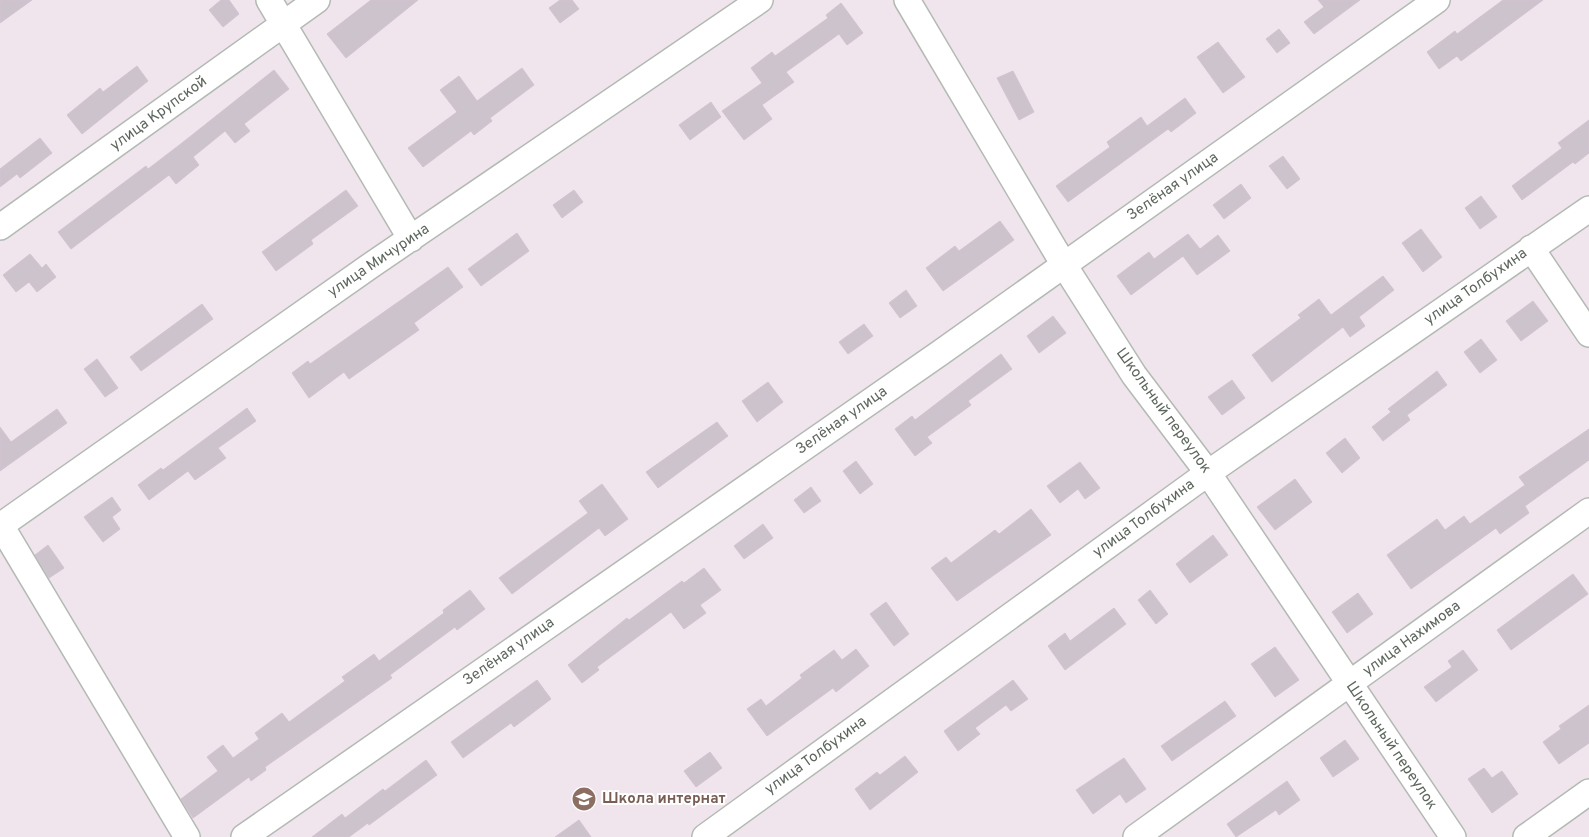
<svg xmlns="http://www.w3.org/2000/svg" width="1589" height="837" viewBox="0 0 1589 837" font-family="Overpass,sans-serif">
  <rect width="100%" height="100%" fill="#f0e5ed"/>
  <path fill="#cdc3cc" stroke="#d4c3d2" d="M0,0H32L0,23Z
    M221,0H229L239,14L223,27L209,10Z
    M371,0H418L346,58L327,34Z
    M560,0H572L579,9L560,23L549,8Z
    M1318,0H1360L1314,34L1304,22L1324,7Z
    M1503,0H1543L1461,61L1457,56L1439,69L1427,52L1455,31L1457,34Z
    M841,3L863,33L847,45L839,34L786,72L794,82L762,105L772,119L744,140L722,111L762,83L751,68L772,52L775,56L828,18L826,15Z
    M1279,29L1290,43L1277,53L1266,39Z
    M1218,42L1245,77L1223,93L1197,57Z
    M137,66L148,81L82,134L67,115L100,88L103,92Z
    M522,68L534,85L490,118L492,121L474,135L471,131L423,167L408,148L457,112L440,90L459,76L477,101Z
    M274,70L289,89L244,124L250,131L235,143L225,131L193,157L199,165L176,184L169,175L71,249L58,232L146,166L148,169L182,143Z
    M1013,71L1034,112L1019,120L997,78Z
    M1185,98L1196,113L1171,132L1168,129L1068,202L1056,186L1110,147L1107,142L1141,117L1147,126Z
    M711,102L721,117L690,140L679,125Z
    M1589,120V153L1575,164L1573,162L1522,200L1512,186L1562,148L1558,143Z
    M40,138L52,153L20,178L17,174L0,187V169Z
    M1283,156L1300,179L1287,189L1269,166Z
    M1241,184L1251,198L1224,219L1213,205Z
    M346,190L358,206L311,240L313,244L276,271L262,252Z
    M574,190L583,202L562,218L553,205Z
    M1481,196L1497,217L1480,229L1465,208Z
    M1000,221L1014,240L943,291L926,268L955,246L959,251Z
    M1421,229L1442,257L1423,272L1402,243Z
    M517,233L529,251L481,286L468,269Z
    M1188,234L1200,249L1218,235L1230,251L1197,275L1183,256L1131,295L1117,276L1149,252L1154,259Z
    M30,254L42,268L46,264L56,277L37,292L29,282L16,292L3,275Z
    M448,267L463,287L414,323L419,330L349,379L344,372L309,398L292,373L308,361L310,364Z
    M1383,276L1394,290L1359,317L1365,326L1350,337L1343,327L1272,382L1252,355L1301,318L1298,315L1319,299L1331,315Z
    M906,290L917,306L900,318L889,303Z
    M1533,301L1548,321L1521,341L1506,321Z
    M202,304L213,319L141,371L130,357Z
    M1053,316L1066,333L1039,353L1027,336Z
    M864,324L873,336L848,354L839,342Z
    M1481,339L1497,360L1480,373L1464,352Z
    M1001,354L1012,369L968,401L971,405L927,437L932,443L915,456L895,429L912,416L915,420Z
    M97,359L118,388L105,397L84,369Z
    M1437,371L1447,385L1407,415L1410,420L1383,441L1372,427L1391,412L1388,409Z
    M1232,380L1245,398L1222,415L1208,397Z
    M768,382L783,402L757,422L742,401Z
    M247,408L256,421L218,448L226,458L195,480L188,471L149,500L138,485L161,468L163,470Z
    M57,409L67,423L0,471V427L11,442Z
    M717,422L728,436L658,488L646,472Z
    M1589,429V460L1525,506L1529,513L1500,534L1496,528L1411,589L1387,555L1437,519L1445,530L1464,516L1470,524L1525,485L1519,477Z
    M1345,438L1360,458L1342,473L1326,453Z
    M856,461L873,484L860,494L843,471Z
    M1080,462L1100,488L1085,499L1078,489L1060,503L1047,486Z
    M1295,479L1312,502L1275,530L1257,507Z
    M602,484L628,519L605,536L599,528L512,594L499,578L588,513L579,501Z
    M811,487L821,501L804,513L794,500Z
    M112,497L121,510L112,517L120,529L103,542L84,517Z
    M1031,509L1051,535L957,601L931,568L946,557L951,563L995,530L999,534Z
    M763,524L773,538L744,559L734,546Z
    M1213,535L1228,555L1190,583L1176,564Z
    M48,545L64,568L49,578L35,555Z
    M704,568L721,590L700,605L706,613L684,629L671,612L597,667L599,670L582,683L568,665L627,618L629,620L682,581L684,583Z
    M1573,574L1588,594L1511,650L1497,630Z
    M470,590L485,609L457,630L455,627L390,675L392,678L265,767L266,770L251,781L249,777L193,818L181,799L218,771L207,757L223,745L233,758L259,739L255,733L282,713L289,722L345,681L342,677L374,654L379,661L444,613L443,610Z
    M1150,590L1168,614L1156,624L1138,600Z
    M1358,593L1373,614L1347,633L1332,612Z
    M886,602L909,634L894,646L870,614Z
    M1114,608L1126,624L1065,670L1048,646L1065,633L1070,641Z
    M1275,647L1299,680L1275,697L1251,664Z
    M856,649L869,666L836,692L833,688L767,736L747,709L761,699L766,706L802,678L800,675L834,650L842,660Z
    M1463,650L1478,670L1436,702L1424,687L1452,667L1448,661Z
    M537,680L551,699L514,727L511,723L463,758L451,742Z
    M1013,680L1028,699L1011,711L1006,705L975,728L980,734L958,751L944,731Z
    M1225,701L1236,716L1172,761L1161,746Z
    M1589,705V743L1559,764L1543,742L1561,729L1559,726Z
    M1345,740L1359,759L1333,777L1320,758Z
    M710,752L722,768L696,787L684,771Z
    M905,756L918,772L870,810L855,789L877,772L880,775Z
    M1124,758L1146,789L1126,803L1120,794L1093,814L1076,790Z
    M426,760L437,775L369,825L368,823L349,837H312L342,814L345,818L383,789L385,791Z
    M1484,768L1492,778L1502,771L1518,794L1492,813L1468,779Z
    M1287,781L1300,800L1279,815L1276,810L1236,837L1227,824Z
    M579,820L591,837H555Z"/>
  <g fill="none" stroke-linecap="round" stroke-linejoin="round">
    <defs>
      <path id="minor" d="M269,0L411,239
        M907,0L1064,265L1134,375L1208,473L1453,837
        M0,227L317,0
        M1531,248L1589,334
        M0,524L187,837
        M0,526L370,266L760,0
        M244,837L940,353L1437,0
        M705,837L1208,473L1589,209
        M1136,837L1589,511
        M1526,837L1589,792"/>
    </defs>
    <use href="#minor" stroke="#b3bab3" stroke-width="28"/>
    <use href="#minor" stroke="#fff" stroke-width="25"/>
  </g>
  <defs>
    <symbol id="school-disc" viewBox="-11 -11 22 22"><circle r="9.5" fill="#8d6e63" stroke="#fff"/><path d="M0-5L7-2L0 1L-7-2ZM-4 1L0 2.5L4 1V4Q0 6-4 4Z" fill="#fff"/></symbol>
  </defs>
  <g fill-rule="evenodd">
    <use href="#school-disc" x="570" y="785" width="28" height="28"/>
  </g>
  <g text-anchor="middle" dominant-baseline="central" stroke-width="4" stroke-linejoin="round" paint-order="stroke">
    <g font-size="15" fill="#5d665d" stroke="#fff">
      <text transform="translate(159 114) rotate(-36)">улица Крупской</text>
      <text transform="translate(1173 187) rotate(-35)">Зелёная улица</text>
      <text transform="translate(379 261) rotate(-34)">улица Мичурина</text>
      <text transform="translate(1476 287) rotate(-35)">улица Толбухина</text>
      <text transform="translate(1163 411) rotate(54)">Школьный переулок</text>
      <text transform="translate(842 421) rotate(-35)">Зелёная улица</text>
      <text transform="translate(1144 519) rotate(-36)">улица Толбухина</text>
      <text transform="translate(1412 639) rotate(-36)">улица Нахимова</text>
      <text transform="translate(509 652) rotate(-35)">Зелёная улица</text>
      <text transform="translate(1391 746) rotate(56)">Школьный переулок</text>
      <text transform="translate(816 756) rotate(-36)">улица Толбухина</text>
    </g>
    <g font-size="15" font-weight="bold" fill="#785e54" stroke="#fff" text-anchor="start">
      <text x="602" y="799">Школа интернат</text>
    </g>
  </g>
</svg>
